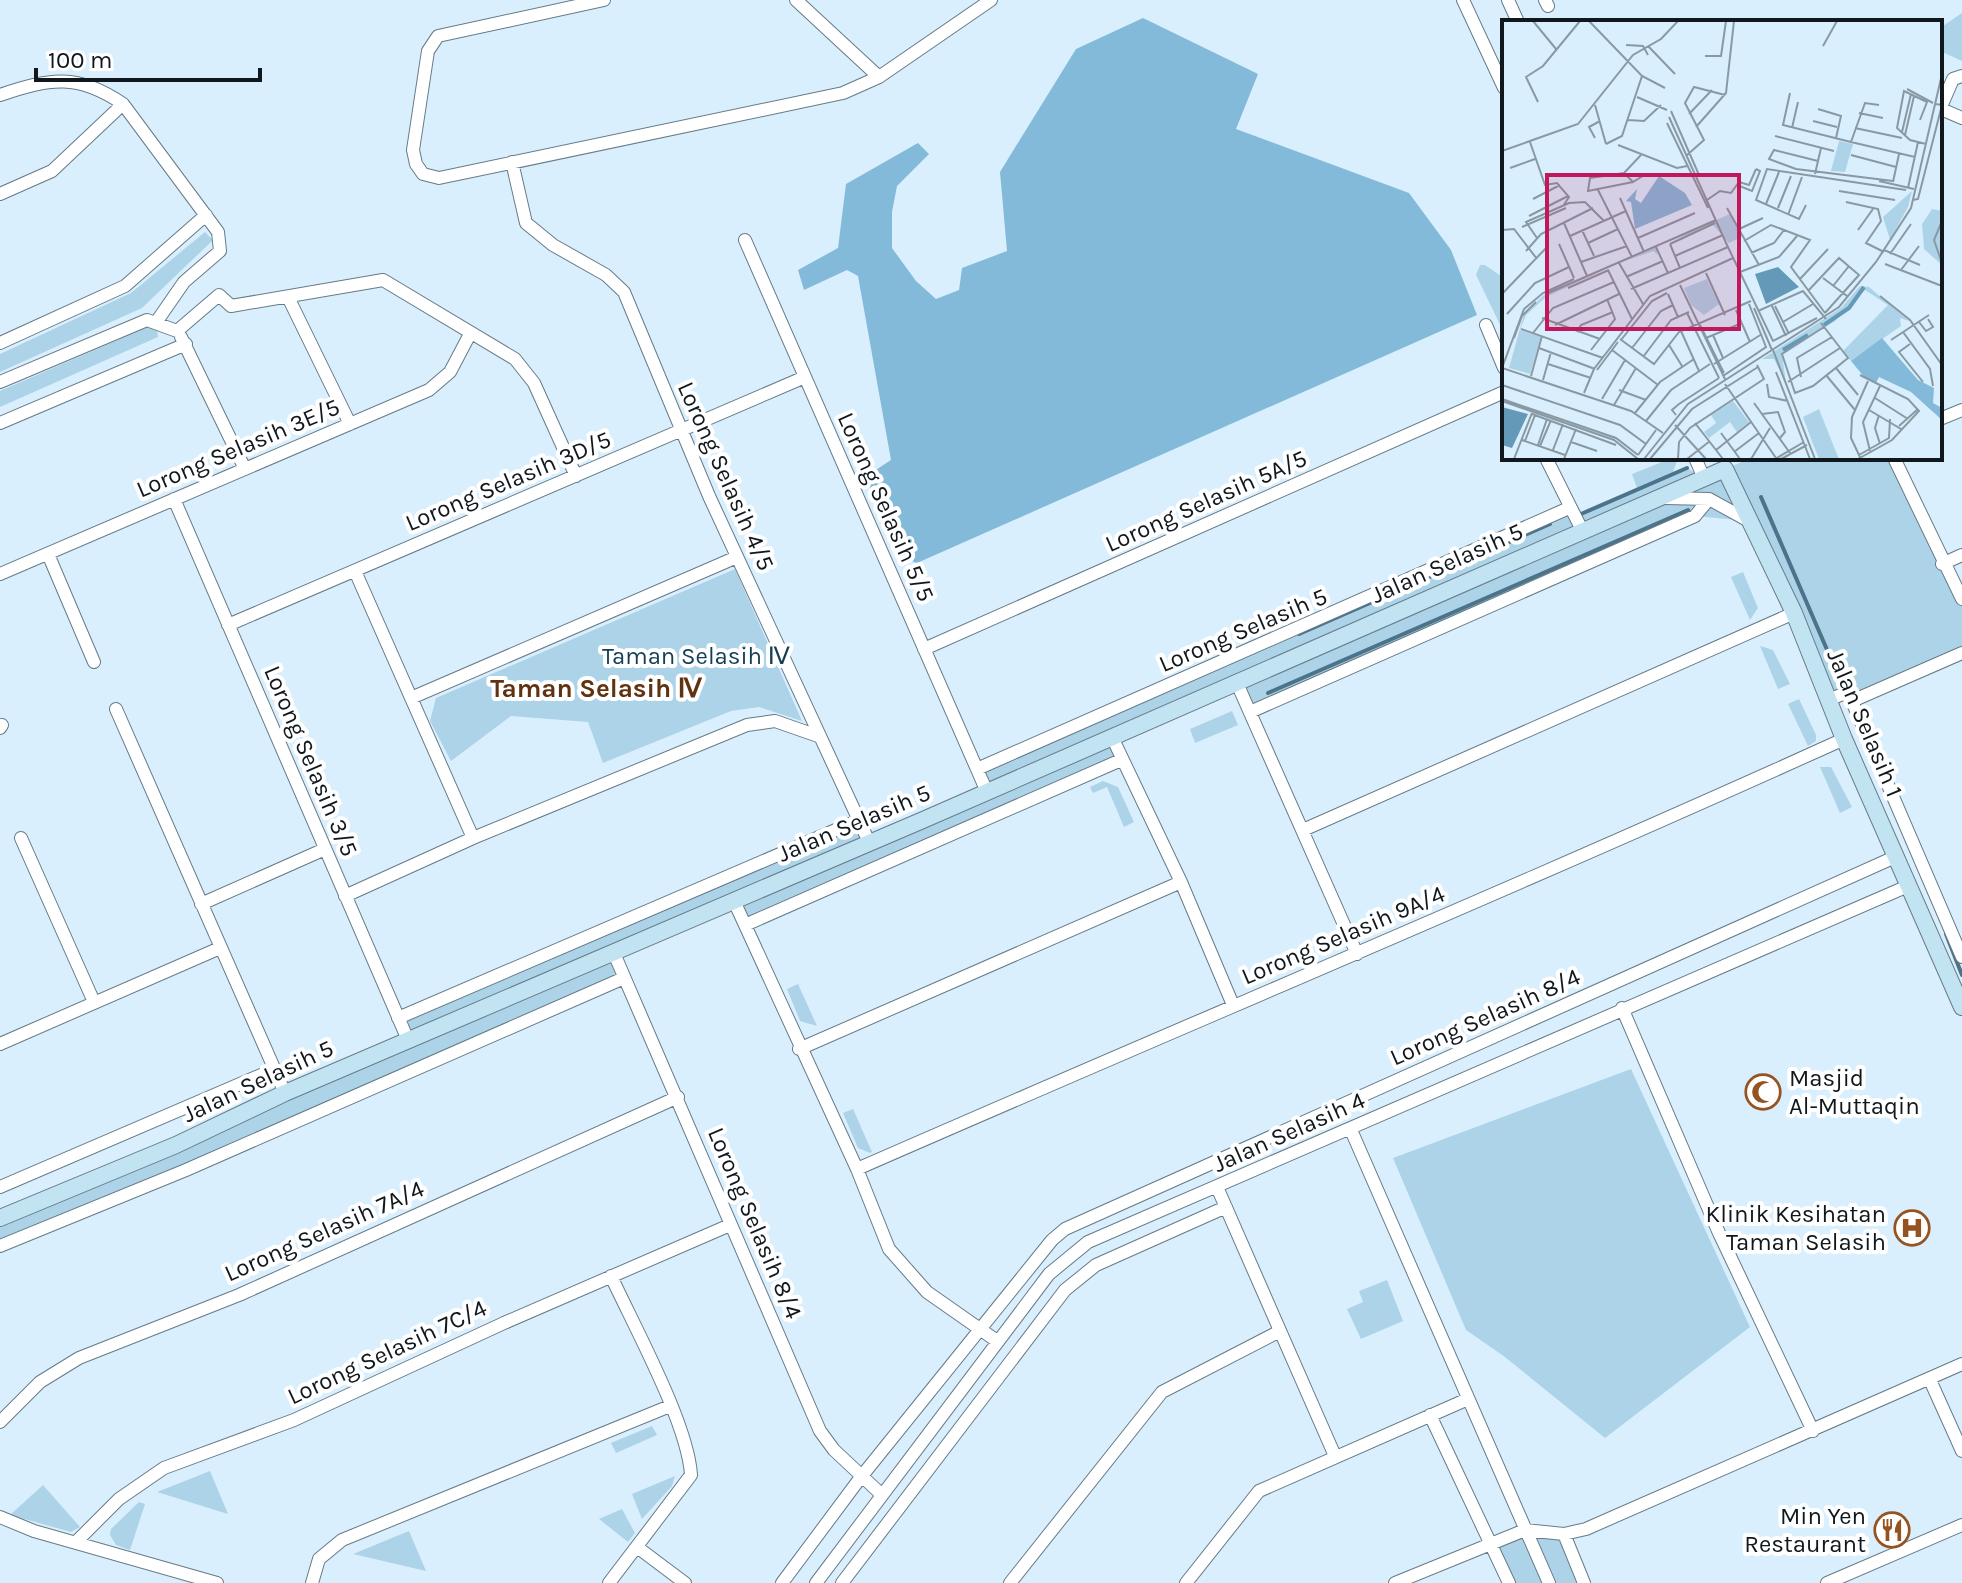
<svg xmlns="http://www.w3.org/2000/svg" width="1962" height="1583" viewBox="0 0 1962 1583" font-family="Karla,sans-serif">
  <rect width="100%" height="100%" fill="#d9effd"/>
  <path fill="#add3e8" d="M1962,13V61L1940,51V28Z
    M205,232L213,240L142,308L0,372V354L131,293Z
    M1480,265H1485L1504,278V333L1476,275Z
    M150,326L157,330L158,337L0,407V391Z
    M1672,458H1678L1673,472L1687,468L1704,478L1751,458H1894L1962,599V653L1852,701L1848,692L1828,700L1749,521L1695,516L1250,712L1237,682L1112,736L1121,761L745,925L733,901L613,951L624,978L0,1246V1218L408,1040L398,1018L859,820L869,842L987,792L977,769L1577,505L1582,513L1637,488L1632,474Z
    M735,569L802,721L759,707L731,711L603,763L588,722L511,716L451,761L430,721L436,698Z
    M1743,572L1758,608L1750,620L1731,577Z
    M1760,646L1773,650L1790,684L1778,689Z
    M1799,699L1816,735V741L1808,746L1788,704Z
    M1232,711L1238,725L1195,743L1190,729Z
    M1820,767H1831L1852,807L1840,813Z
    M1103,781L1118,787L1134,822L1124,827L1107,787L1093,793L1090,787Z
    M798,984L817,1026L800,1021L787,989Z
    M1631,1069L1750,1327L1605,1438L1505,1357L1466,1330L1393,1158Z
    M853,1109L872,1152L870,1153L858,1148L843,1113Z
    M1387,1280L1403,1321L1361,1339L1347,1309L1363,1302L1359,1291Z
    M652,1426L657,1435L616,1453L611,1443Z
    M210,1471L228,1514L157,1492Z
    M675,1476L672,1486L642,1519L632,1494Z
    M43,1485L80,1527L71,1532L10,1515Z
    M139,1502L145,1504L130,1550L116,1545L110,1535L111,1529Z
    M622,1509L635,1533L628,1542L599,1519Z
    M1525,1530L1564,1534L1584,1583H1509L1491,1542Z
    M409,1531L426,1571L353,1554Z"/>
  <path fill="#84bad9" d="M1143,18L1258,74L1236,129L1409,193L1451,250L1477,315L917,563L900,557L865,477L891,460L858,276L847,270L804,290L798,270L838,248L846,184L918,143L929,154L897,186L892,212V248L916,281L936,299L959,290L962,268L1007,251L1000,172L1076,49Z"/>
  <g fill="none" stroke-linecap="round" stroke-linejoin="round">
    <path stroke="#4b7389" stroke-width="4" d="M1761,497L1844,689
      M1581,514L1687,468
      M1299,634L1550,524
      M1268,693L1688,510
      M1946,934L1962,975"/>
    <defs>
      <path id="street" d="M604,0L438,36L428,51L413,150L416,164L423,174L439,178L843,93L879,77
        M796,0L879,77L991,0
        M1463,0L1504,88
        M1508,0L1518,22
        M1545,0L1548,6
        M0,95C50,78 78,73 123,104L218,232L220,251L184,282L157,321
        M1940,109L1953,79L1962,76
        M1941,109L1962,118
        M512,162L526,223L553,245L606,275L624,292L709,496L869,842
        M0,194L52,171L123,104
        M745,240L987,792
        M288,297L350,424
        M1486,325L1504,368
        M181,337L245,469
        M0,343L125,286L206,215
        M0,382L147,320L177,331L219,295L231,306L383,280L515,359L534,383L576,476
        M1940,419L1962,410
        M0,423L186,344
        M1546,458L1582,530
        M1695,458L1704,478
        M1894,458L1962,599
        M1666,498L1709,499L1749,521
        M174,499L408,1040
        M48,554L94,662
        M1942,564L1962,555
        M355,571L473,838
        M0,574L429,390L450,372L470,334
        M228,625L805,377
        M924,649L1504,392
        M1236,681L1357,954
        M411,698L737,557
        M1828,700L1848,692L1962,957
        M1852,701L1962,653
        M116,709L285,1093
        M1250,712L1695,516L1709,499
        M0,728L2,725
        M1112,737L1181,882L1233,1005
        M977,769L1569,508
        M1303,830L1794,613
        M21,838L94,1002
        M345,896L473,838L747,725L775,721L818,736
        M734,901L857,1169L889,1249L927,1292L997,1341
        M201,904L325,849
        M745,925L1121,760
        M613,951L820,1431L834,1450L882,1495
        M1622,1008L1719,1233L1813,1431
        M398,1018L859,820
        M0,1044L220,948
        M799,1049L1181,882
        M1351,1130L1549,1583
        M857,1169C1186,1025 1517,887 1844,739
        M0,1187L275,1069
        M1217,1187L1335,1456
        M0,1246L186,1170L624,978
        M1930,1380L1962,1451
        M1430,1415L1509,1583
        M0,1422L40,1382L79,1358L239,1295L678,1097
        M0,1517L34,1531L217,1583
        M1564,1534L1584,1583
        M77,1541L119,1499L164,1468L294,1420L504,1323L730,1225
        M637,1547L685,1583
        M312,1583L319,1559L342,1540L670,1406
        M609,1583L691,1475C688,1424 634,1326 611,1276
        M782,1583L861,1477L1052,1240L1065,1229L1895,857
        M816,1583L1049,1274L1088,1242L1908,886
        M842,1583L1065,1290L1096,1265L1226,1207
        M1010,1583L1162,1392L1280,1331
        M1186,1583L1259,1491L1468,1399
        M1395,1583L1525,1530L1564,1534L1586,1529L1962,1364
        M1827,1583L1962,1525"/>
      <path id="secondary" d="M0,1218L176,1145L285,1093L923,820L1725,469L1794,613L1844,739L1962,1007"/>
    </defs>
    <use href="#street" stroke="#667a86" stroke-width="14"/>
    <use href="#secondary" stroke="#667a86" stroke-width="18"/>
    <use href="#street" stroke="#fff" stroke-width="12"/>
    <use href="#secondary" stroke="#c1e3f2" stroke-width="16"/>
  </g>
  <defs>
    <symbol id="mosque-ring" viewBox="-11 -11 22 22"><circle r="9.5" fill="#fff" stroke="#965322" stroke-width="1.5"/><path d="M3.5-4.9A6 6 0 1 0 3.5 4.9A5 5 0 1 1 3.5-4.9Z" fill="#965322"/></symbol>
    <symbol id="hospital-ring" viewBox="-11 -11 22 22"><circle r="9.5" fill="#fff" stroke="#965322" stroke-width="1.5"/><path d="M-5-5h3v3.5h4V-5h3V5h-3V1.5h-4V5h-3Z" fill="#965322"/></symbol>
    <symbol id="restaurant-ring" viewBox="-11 -11 22 22"><circle r="9.5" fill="#fff" stroke="#965322" stroke-width="1.5"/><path d="M-5-6h1v4h1v-4h1v4h1v-4h1v5L-1.5 .5V6h-2V.5L-5-1ZM5-6V6H3V1.5H1.5Q1.5-4 5-6Z" fill="#965322"/></symbol>
  </defs>
  <g fill-rule="evenodd">
    <use href="#mosque-ring" x="1743" y="1072" width="40" height="40"/>
    <use href="#hospital-ring" x="1892" y="1208" width="40" height="40"/>
    <use href="#restaurant-ring" x="1872" y="1510" width="40" height="40"/>
  </g>
  <g text-anchor="middle" dominant-baseline="central" stroke-width="8" stroke-linejoin="round" paint-order="stroke">
    <g font-size="24" fill="#10181d" stroke="#fff">
      <text transform="translate(238 448) rotate(-23)">Lorong Selasih 3E/5</text>
      <text transform="translate(726 476) rotate(66)">Lorong Selasih 4/5</text>
      <text transform="translate(508 481) rotate(-23)">Lorong Selasih 3D/5</text>
      <text transform="translate(1206 501) rotate(-24)">Lorong Selasih 5A/5</text>
      <text transform="translate(886 507) rotate(66)">Lorong Selasih 5/5</text>
      <text transform="translate(1447 563) rotate(-24)">Jalan Selasih 5</text>
      <text transform="translate(1243 630) rotate(-23)">Lorong Selasih 5</text>
      <text transform="translate(1865 723) rotate(67)">Jalan Selasih 1</text>
      <text transform="translate(311 761) rotate(67)">Lorong Selasih 3/5</text>
      <text transform="translate(854 823) rotate(-23)">Jalan Selasih 5</text>
      <text transform="translate(1343 935) rotate(-23)">Lorong Selasih 9A/4</text>
      <text transform="translate(1485 1017) rotate(-24)">Lorong Selasih 8/4</text>
      <text transform="translate(258 1081) rotate(-25)">Jalan Selasih 5</text>
      <text transform="translate(1289 1132) rotate(-24)">Jalan Selasih 4</text>
      <text transform="translate(755 1223) rotate(67)">Lorong Selasih 8/4</text>
      <text transform="translate(324 1231) rotate(-24)">Lorong Selasih 7A/4</text>
      <text transform="translate(387 1352) rotate(-25)">Lorong Selasih 7C/4</text>
    </g>
    <g font-size="24" fill="#123f55" stroke="#fff">
      <text x="696" y="656">Taman Selasih Ⅳ</text>
    </g>
    <g font-size="24" fill="#10181d" stroke="#fff" text-anchor="end">
      <text x="1789" y="1078" text-anchor="start">Masjid<tspan x="1789" dy="28">Al-Muttaqin</tspan></text>
      <text x="1886" y="1214">Klinik Kesihatan<tspan x="1886" dy="28">Taman Selasih</tspan></text>
      <text x="1866" y="1516">Min Yen<tspan x="1866" dy="28">Restaurant</tspan></text>
    </g>
    <g font-size="26" font-weight="bold" fill="#603210" stroke="#fff">
      <text x="596" y="688">Taman Selasih Ⅳ</text>
    </g>
  </g>
  <g transform="translate(1502 20)">
    <rect width="440" height="440" fill="#d9effd"/>
    <path d="M337,121L351,124L343,152L329,151ZM410,171L406,187L388,220L381,197ZM430,189L440,191V245L422,229L420,204ZM228,194L240,217L227,223L211,205L155,226V235L152,231L117,243L44,277L24,295L18,310L39,317L28,354L7,348L22,294L42,275ZM205,259L217,284L202,295L189,285L182,268ZM358,266L367,267L407,301L398,298L399,306L349,341L341,331L386,285L363,270L333,301L280,334L284,363L272,339H260L339,288ZM231,381L247,402L235,412L228,402L207,418L202,412L214,403L209,395ZM317,389L332,427L337,439H317L311,424L301,397Z" fill="#add3e8"/>
    <path d="M157,156L183,173L190,185L133,209L129,182L124,181L135,169L133,179L139,183ZM380,318L416,360L432,368L431,383L440,388V400L409,372L377,357L374,363L363,358L349,341Z" fill="#84bad9"/>
    <path d="M276,247L297,267L264,284L253,254ZM0,387L26,394L10,428L0,425Z" fill="#649ab7"/>
    <path fill="none" stroke="#649ab7" stroke-width="4" d="M322,305L347,288L362,267M281,330L306,315"/>
    <path fill="none" stroke="#8999a3" stroke-width="2" d="M31,1L54,29M87,1L140,56L163,68M124,25L141,26L146,35M146,26L173,54M321,26L335,1M203,36H219L224,1M405,69L431,83M288,73L281,105L349,122M135,77L165,90M36,82L24,57L41,46L78,1M93,85L104,124M377,85L363,83L349,122L413,137M316,89L339,96L334,118M169,91L197,155M357,93L381,98M187,94L210,70M167,97L225,225M126,100L142,101L159,85M418,100L425,82L402,71L395,108L408,120L424,124M311,101L335,107M165,103L206,188M194,107L224,73L232,1M290,108L296,82M353,108L400,118M400,112L409,74M403,115L412,76M273,116L332,131M93,118L87,107L98,101M28,122L43,165L55,163L67,177L61,186M104,124L120,116L140,56M116,125L175,148L185,146M0,131L76,104L131,35L159,19L176,1M139,135L122,153L131,162L144,154M349,135L394,147M184,136L202,120L183,83L192,67L223,75M316,141L272,130L267,139L294,149L391,161M8,148L33,139M122,153L88,158L86,171L131,162M313,154L319,128M377,161L412,169M391,162L397,134M235,165L250,171L258,151L254,149M406,168L416,122M96,170L130,237M337,171L393,180M118,178L142,232M31,179L58,165M205,180L218,171L229,173L237,162L247,165L254,149M411,180L416,179L440,85L434,84M344,182L376,189L379,201L364,223L382,232M264,184L277,152M304,185L297,199L254,180L265,149L404,170M225,188L257,245M276,188L289,156M286,195L300,157M27,196L66,176M440,201L432,220L440,243M62,203L85,256M20,207L64,188M0,210L12,209L35,239M80,210L92,236M235,210L261,198M356,210L371,189M68,216L124,191M35,218L24,202L67,183L83,182L102,201M136,218L193,193M242,221L269,205L308,220L289,247L323,293M86,223L116,209M224,223L271,321L315,298M57,224L72,258M168,224L213,203M168,224L178,248M154,227L166,253M382,230L418,245M24,231L39,214L91,188M249,233L272,223L282,210M388,234L409,204M173,236L221,215M79,242L125,226M117,243L141,284M383,244L440,266M106,250L130,299M399,250L417,226M238,252L277,237L295,216M204,253L223,295M124,257L161,241M440,257V287M321,258L345,276M72,259L41,273L22,289L0,348L129,391L161,413M298,259L326,229M178,265L223,359M331,266L347,246M66,268L107,250M129,269L226,227M306,271L337,238L357,255L323,293M0,274L46,226M44,274L214,200M166,274L176,297M378,276L408,300L440,345M270,286L284,316M273,286L287,314M252,288L270,330M234,290L248,322M256,291L301,271L324,299M185,293L217,358M5,294L33,263L67,247M40,298L98,319M281,302L311,284M417,302L424,311L431,307L426,299M319,303L346,338L311,366L293,373L280,334L322,307M53,305L117,274M198,305L222,353M19,309L101,338M179,311L197,351M75,312L79,305L111,292M401,312L428,349L431,366M31,313L51,288L112,262M211,315L221,338M12,318L20,296L34,282M204,318L240,303M118,319L152,344L177,312L249,281M119,320L150,281L165,273M389,320L427,295M408,324L397,332L421,362M167,325L180,346M37,328L93,349M130,328L159,291L171,285M89,330L113,299L105,279M110,330L156,365M271,330L313,439M141,337L169,300L187,292M46,344L89,358M212,344L260,314M334,348L356,375M95,350L116,322M274,352L308,439M324,355L353,390M29,356L40,316M221,356L264,327L247,284M299,357L295,338L330,317M41,360L49,332M286,362L338,328M223,364L274,438M265,364L267,377L286,381M0,365L118,405L144,424M117,370L144,380M82,373L92,349L148,276L231,238M373,378L406,399M0,379L114,418L136,435M100,379L123,340M0,381L112,420L136,439M252,383L288,433M112,385L134,348M367,390L399,409M133,393L158,362L192,339M30,394L114,425M260,394L276,392L283,412L278,418M174,395L170,390L177,384L217,358M377,395L373,408L378,424M144,401L169,370L208,344M193,403L221,439M173,405L204,439M397,406L416,389M219,413L238,439M20,420L63,435M23,421L33,395M69,422L95,431M36,425L45,399M38,426L49,400M51,430L61,404M214,430L249,402M368,431L361,402L378,366M232,432L257,413M136,435L154,410M357,435L387,418L388,399M358,437L349,418L350,397L366,361M12,439L30,393M62,439L74,409M142,439L186,384L337,287L374,242L409,188L440,54M148,439L190,389L256,347M176,439L177,422L188,408L262,359L255,345M185,439L208,421M249,439L268,408M273,439L302,422M279,439L305,425M356,439L390,420L417,391L406,379L358,355"/>
    <path fill="#c2185b" fill-opacity="0.15" stroke="#c2185b" stroke-width="4" d="M45,155H237V309H45Z"/>
    <rect width="440" height="440" fill="none" stroke="#10181d" stroke-width="4"/>
  </g>
  <path d="M36 68v12h224v-12" fill="none" stroke="#10181d" stroke-width="4"/>
  <text x="48" y="68" font-size="24" fill="#10181d" stroke="#ffffff" stroke-width="6" paint-order="stroke">100 m</text>
</svg>
